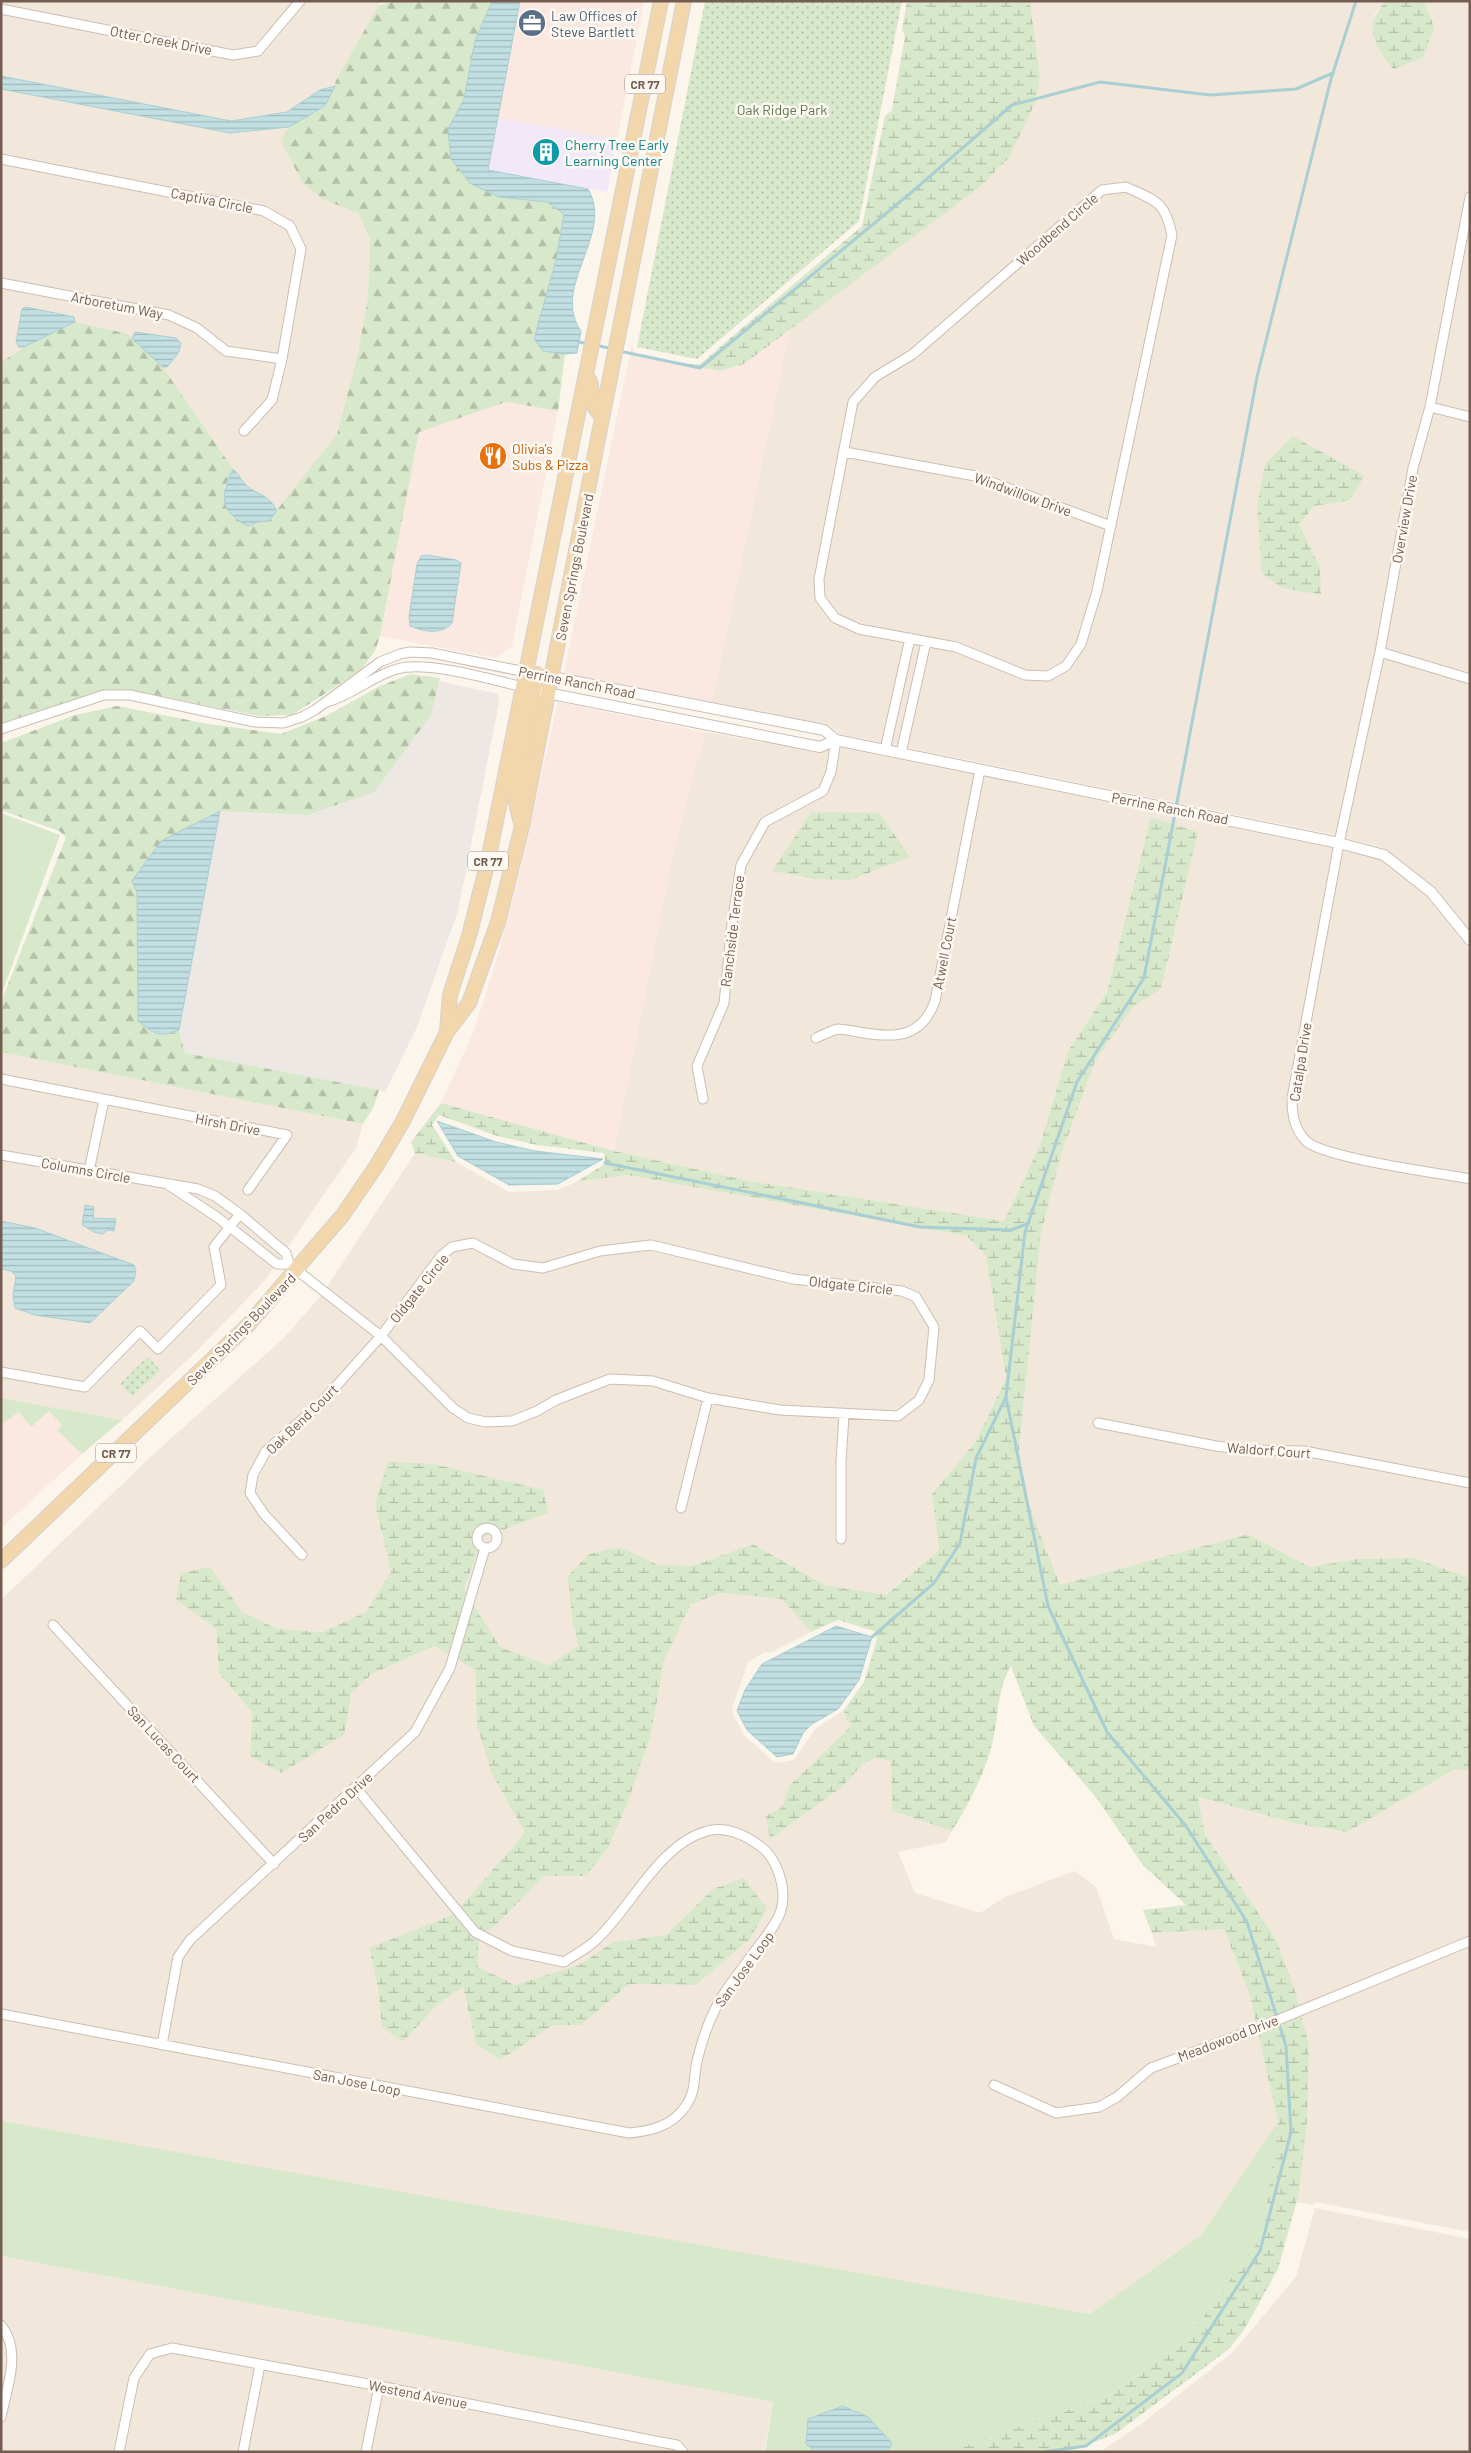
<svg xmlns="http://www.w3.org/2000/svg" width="1471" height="2453" viewBox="0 0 1471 2453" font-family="Barlow,sans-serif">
  <defs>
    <pattern id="forest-firs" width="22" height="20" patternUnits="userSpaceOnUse" patternTransform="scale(1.25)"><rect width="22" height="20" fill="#d8e8cb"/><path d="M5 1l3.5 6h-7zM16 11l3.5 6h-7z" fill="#b4bfa7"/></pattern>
    <pattern id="wetland-marsh" width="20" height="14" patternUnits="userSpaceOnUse" patternTransform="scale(1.25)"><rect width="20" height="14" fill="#d8e8cb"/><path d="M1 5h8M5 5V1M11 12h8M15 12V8" fill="none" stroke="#b4bfa7"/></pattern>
    <pattern id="park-dots" width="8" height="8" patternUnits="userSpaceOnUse" patternTransform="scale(1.25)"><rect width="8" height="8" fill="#d8e8cb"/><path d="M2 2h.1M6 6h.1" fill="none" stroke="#b4bfa7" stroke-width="1.8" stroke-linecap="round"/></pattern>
    <pattern id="water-rules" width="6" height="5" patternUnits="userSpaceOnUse" patternTransform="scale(1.25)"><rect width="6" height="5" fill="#c2e0e3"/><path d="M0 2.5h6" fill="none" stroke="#a2b9ba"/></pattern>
  </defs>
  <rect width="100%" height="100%" fill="#fbf5ec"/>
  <path fill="#f2e7db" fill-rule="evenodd" d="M1,1H379V5L338,76L324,200L358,213L370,238L368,296L358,354L337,434L269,521L257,522L233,469L162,366L128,334L28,345L1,362Z
    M1030,1H1385L1374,16L1434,27L1424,1H1470V931L1435,888L1386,849L1340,836L840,734L823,722L822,724L712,702L790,329L980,187L1008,159L1040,77ZM1293,436L1365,476L1349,501L1314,506L1299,525L1320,567L1262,573Z
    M705,732L819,753L838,747L1338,849L1382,860L1427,896L1470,950V1578L1414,1558L1357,1559L1310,1567L1248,1534L1060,1585L1027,1500L1019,1449L1041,1233L1061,1155L1095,1061L1133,1007L1161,989L1198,832L1151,817L1107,992L1068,1051L1040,1145L1004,1221L750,1181L614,1151L673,853Z
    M1,1052L363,1124L356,1148L265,1280L194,1354L122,1420L1,1398Z
    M415,1153L456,1162L509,1192L558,1190L576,1182L627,1175L967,1236L986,1256L1006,1378L976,1441L932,1494L939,1550L885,1595L825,1585L753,1544L692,1566H658L620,1547L572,1619L578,1647L549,1665L500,1647L464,1589L484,1537L548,1513L544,1490L509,1484L375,1504L391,1572L367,1612L323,1632L278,1629L242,1612L210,1567L176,1600L216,1629L219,1673L252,1712L250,1756L281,1772L344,1735L352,1692L372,1674L434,1646L475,1670L477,1725L491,1772L525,1833L454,1914L369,1948L378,1988L383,2027L403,2042L438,2004L463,1987L476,2044L501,2060L553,2025H581L629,1984L696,1985L750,1939L766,1909L713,1889L666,1935L613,1942L581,1964L515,1985L478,1968L479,1935L494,1927L544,1876H586L608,1848L626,1807L651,1735L664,1660L691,1604L721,1593L783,1599L811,1632L770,1653L765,1652L748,1662L732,1709L733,1714L744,1735L774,1762L778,1763L794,1760L815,1729L844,1710L846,1720L852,1725L790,1785L781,1808L767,1816L770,1839L842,1787L864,1763L875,1758L891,1761L892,1811L952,1831L946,1842L898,1852L915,1893L980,1913L1005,1897L1075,1871L1096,1887L1114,1939L1156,1947L1152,1933L1224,1929L1250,1996L1278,2122L1201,2235L1091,2314L496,2218L1,2124V1600L158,1450L284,1338L323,1293Z
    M1455,1769L1470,1771V2232L1316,2202L1312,2205L1296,2202L1299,2193L1309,2045L1296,1994L1277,1941L1205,1834L1198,1797L1298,1824L1347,1832Z
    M1315,2208L1470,2239V2452H1100L1141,2424L1232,2353L1296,2277Z
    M1,2256L773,2402L764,2452H1Z"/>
  <path fill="#fae8e1" d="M520,1H644L617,140L498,118Z
    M790,329L712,702L564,673L634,334L632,346L636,353L720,371L744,364Z
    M506,402L558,411L512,646L496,658L380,636L419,432Z
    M558,702L705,732L673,853L614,1151L441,1103L474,1031L497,958L521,866Z
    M49,1411L62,1425L57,1430L82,1454L1,1528V1425L19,1412Z"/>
  <path fill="#ede8e4" d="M439,681L498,694L499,703L458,911L417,1027L385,1092L185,1053L179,1030L220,811L307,815L431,715Z"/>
  <path fill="#f2e8f8" d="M498,118L617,140L607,192L488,170Z"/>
  <path fill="#d8e8cb" d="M1,813L60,835L1,996Z
    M1,1398L122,1420L82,1454L57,1430L62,1425L49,1411L31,1427L19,1412L1,1425Z
    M1,2121L1090,2314L1201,2235L1278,2122L1264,2239L1189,2337L1110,2395L965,2446L956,2452H765L773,2402L1,2256Z"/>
  <path fill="url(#forest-firs)" d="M397,1H492L475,41L464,99L448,129L451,159L471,184L499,197L547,202L564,214L543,351L565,354L558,411L506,402L419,432L380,636L375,651L360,671L292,715L258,716L161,696L104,690L1,724V362L28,345L75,322L128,334L162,366L233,469L224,488L248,526L257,522L269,520L337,434L358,354L368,296L370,238L358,213L324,200L302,182L281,141L289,127L326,106L338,76L379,5Z
    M411,674L440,678L431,715L374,792L307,815L220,811L132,881L137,892L138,1021C154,1035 159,1038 179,1030L185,1053L379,1090L373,1108L363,1124L1,1052V1002L66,837L59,831L1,810V743L75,715L117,706L209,724L281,734L326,716L380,686Z"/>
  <path fill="url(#wetland-marsh)" d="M907,1H1030L1040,77L1035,103L1008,159L980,187L744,364L720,371L682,364L680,362L696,365L700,364L862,226L885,116L892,110L905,36L902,30Z
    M1385,1H1424L1434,27L1423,58L1393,69C1374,42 1363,30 1385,1Z
    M1293,436L1365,476L1349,501L1314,506L1299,525L1320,567L1321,595L1282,588L1262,573L1257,506L1265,464Z
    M811,812L879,813L910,857L850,880L816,879L772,871Z
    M1151,817L1198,832L1161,989L1133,1007L1095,1061L1061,1155L1041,1233L1019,1449L1027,1500L1060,1585L1248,1534L1310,1567L1357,1559L1414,1558L1470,1578V1771L1455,1769L1347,1832L1298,1824L1198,1797L1205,1834L1277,1941L1296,1994L1309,2045L1307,2119L1299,2193L1278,2269L1244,2330L1229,2349L1115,2434L1073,2450L956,2452L965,2446L1110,2395L1189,2337L1263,2235L1278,2122L1250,1996L1224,1929L1152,1933L1143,1910L1186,1905L1143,1865L1095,1796L1034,1726L1011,1666C997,1689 999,1714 993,1740C986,1772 969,1803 952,1831L892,1811L891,1761L875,1758L864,1763L842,1787L770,1839L766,1816L781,1808L790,1785L852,1725L846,1720L844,1710L864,1682L877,1639L874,1631L838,1620L811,1632L782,1599L721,1593L691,1604L664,1660L651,1735L626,1807L608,1848L586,1876H544L494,1927L479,1935L478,1967L515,1985L581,1964L613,1942L666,1935L713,1889L744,1878L767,1909L750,1939L696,1985L629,1984L581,2025H553L501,2060L476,2044L463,1987L438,2004L403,2042L382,2027L378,1988L369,1948L454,1914L525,1833L491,1772L477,1725L475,1670L434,1646L372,1674L352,1692L344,1735L281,1773L250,1756L252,1712L219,1673L216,1629L176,1600L181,1573L210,1567L242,1612L278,1629L323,1632L366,1612L391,1572L375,1504L388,1462L433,1464L544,1490L548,1513L484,1537L464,1589L500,1647L549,1665L578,1646L572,1619L568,1576L589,1554L620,1547L658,1565L692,1566L753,1544L825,1585L886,1595L939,1550L932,1494L976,1441L1006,1378L986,1256L967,1236L627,1175L576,1182L605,1164L604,1153L537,1145L497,1136L439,1115L432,1125L456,1162L415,1153L411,1142L441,1103L614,1151L750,1181L1004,1221L1040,1145L1068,1051L1107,992Z"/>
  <path fill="url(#park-dots)" d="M705,1H902L859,221L697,359L637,347Z
    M146,1358H149L159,1369V1372L132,1396L120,1384Z"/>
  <path fill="url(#water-rules)" stroke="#a9cfd4" d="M492,1H520L488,170L588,189C615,234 550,287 581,331L577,353L565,354L543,351L534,339L556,260L564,214L547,202L499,197L471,184L451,159L448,129L464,99L475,41Z
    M1,76L231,121L287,112L320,90L335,86L325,106L289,127L230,133L1,89Z
    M26,307L74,317L75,322L24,347H19L16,342L22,309Z
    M135,332L176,338L181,343L179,352L167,367H163L132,339Z
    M233,469C239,474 241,480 246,485C258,496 268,493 277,511L269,521L257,522L248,526C219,511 220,496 233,469Z
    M428,555L456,560L461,563L452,623C442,635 424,632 410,626L409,617L417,564L421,556Z
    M220,811L179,1030C159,1038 154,1034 138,1021L137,892L132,881L161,841Z
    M437,1121L496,1142L535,1151L603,1159L558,1184L509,1185L458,1156Z
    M85,1205L94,1207L93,1218L116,1219L114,1231L108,1230L102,1234L94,1232L82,1225Z
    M1,1221L35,1228L134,1265L136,1271L134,1281L90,1323L35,1315L15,1308L13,1296L16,1276L11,1271L1,1269Z
    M836,1626L872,1637L859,1680L838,1709L812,1724L803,1733L793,1754L777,1757L747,1730L737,1711L745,1690L762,1664Z
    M843,2406L868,2417L892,2443L888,2452H816L806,2444L808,2419Z"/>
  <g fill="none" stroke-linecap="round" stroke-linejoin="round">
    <path stroke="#a9cfd4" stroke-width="3" d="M579,342L589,344
      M595,345L613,349
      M619,351L700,368L913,191L1012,105L1100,82L1210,95L1296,89L1333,73
      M605,1163L920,1227L1011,1230L1029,1223
      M872,1637L934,1583L960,1543L976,1458L1006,1397
      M1043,2452L1086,2446L1182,2373L1260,2251L1291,2132L1286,2046L1247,1922L1186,1826L1107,1732L1048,1606L1006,1397L1025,1232L1077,1082L1144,978L1257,377L1331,79L1356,1"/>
    <defs>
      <path id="minor" d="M1,9L233,55L258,51L300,1
        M1,159L264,211L290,226L301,249L282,359L272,400L244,431
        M1126,187C1156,201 1165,201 1172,235L1097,591L1081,644L1066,666L1048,676L1025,675L956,647L859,629L835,618L820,598L819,579L853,402L875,377L913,354L1102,190Z
        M1470,197L1430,407L1413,468L1380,652L1339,843L1292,1098C1292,1114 1294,1129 1306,1141C1324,1158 1439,1173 1470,1179
        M1,283L169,315L197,328L226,351L282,359
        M1430,407L1470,417
        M845,452L975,476L1111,526
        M1380,652L1470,679
        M327,702C352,695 372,676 397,669C427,660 492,680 523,687
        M1,729L104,695H130L255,722L283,723L302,717L315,710L380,662L400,654L410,652L432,653L526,672
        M885,750L910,638
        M901,753L926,642
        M816,1038C823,1035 832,1030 838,1029C844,1029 852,1031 858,1032C892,1038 921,1040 935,1001L980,770
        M1,1079L287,1135L248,1190
        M703,1099L697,1066L724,1003L732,924L741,865L765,822L823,791L831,772L836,740
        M1,1155L198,1189L215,1196L240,1214L286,1253L289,1264
        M89,1171L104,1100
        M170,1186L217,1217L277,1264H289L381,1336L453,1408L468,1418L486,1422L512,1421L537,1411L556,1400L610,1379L653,1381L708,1398L780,1410L898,1416L919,1400L929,1380L934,1327L916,1297L902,1291L793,1279L651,1245L600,1251L543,1268L513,1264L473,1243L452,1247L441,1256L381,1336L320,1404L266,1451L253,1475L250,1493L264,1514L302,1555
        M1,1372L85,1387L140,1331L158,1349L221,1285L214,1247L240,1214
        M1098,1423L1216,1446L1247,1450L1304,1451L1470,1483
        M681,1508L708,1398
        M477 1538a10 10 0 1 1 20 0a10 10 0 1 1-20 0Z
        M841,1539V1462L844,1415
        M53,1625L274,1864
        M1,2014L629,2133C651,2131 672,2126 685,2107C697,2091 693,2077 697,2061C701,2045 706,2028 713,2014C721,1994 742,1969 755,1951C775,1924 791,1910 779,1874C776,1864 769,1852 760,1846C745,1835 726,1826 707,1831C659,1844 631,1908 596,1940C587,1949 574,1955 564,1962L512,1951L475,1932L356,1788
        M162,2045L178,1957L190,1940L415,1732L450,1668L485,1548
        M994,2085L1056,2113L1099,2107L1117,2097L1151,2068L1253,2030L1470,1941
        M1,2325C22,2351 7,2387 1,2417
        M119,2452L134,2378L150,2354L172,2348L379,2386L660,2442L677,2445L683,2452
        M243,2452L260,2365
        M366,2452L379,2386"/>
      <path id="tertiary" d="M547,676L824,730L836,740L1339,843L1384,855L1431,892L1470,940
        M542,692L820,747L836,740"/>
      <path id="primary" d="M590,381L595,408L602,417
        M521,823L516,803L515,790L537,674
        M447,1031L450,995L469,936L488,861L661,1
        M1,1561L248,1325L342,1216L377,1165L403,1121L447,1032L469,1003L498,922L522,826L684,1"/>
    </defs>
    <use href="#minor" stroke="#cdbdb2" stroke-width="11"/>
    <use href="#tertiary" stroke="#cdbdb2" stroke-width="12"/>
    <use href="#primary" stroke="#d8d1ce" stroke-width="16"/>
    <use href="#minor" stroke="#fff" stroke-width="9"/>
    <use href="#tertiary" stroke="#fff" stroke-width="10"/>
    <use href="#primary" stroke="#f2d6ac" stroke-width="14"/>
  </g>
  <defs>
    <symbol id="office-disc" viewBox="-11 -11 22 22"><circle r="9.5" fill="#5c6f8a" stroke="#fef9f2"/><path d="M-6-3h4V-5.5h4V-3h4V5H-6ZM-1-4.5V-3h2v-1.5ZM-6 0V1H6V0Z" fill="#fff"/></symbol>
    <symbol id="building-disc" viewBox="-11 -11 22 22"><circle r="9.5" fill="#0f9aa8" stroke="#fef9f2"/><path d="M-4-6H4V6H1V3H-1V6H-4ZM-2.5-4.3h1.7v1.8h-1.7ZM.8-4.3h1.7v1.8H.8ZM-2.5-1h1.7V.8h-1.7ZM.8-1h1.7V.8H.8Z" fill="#fff"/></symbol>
    <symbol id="restaurant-disc" viewBox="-11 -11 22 22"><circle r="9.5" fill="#e8710a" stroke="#fef9f2"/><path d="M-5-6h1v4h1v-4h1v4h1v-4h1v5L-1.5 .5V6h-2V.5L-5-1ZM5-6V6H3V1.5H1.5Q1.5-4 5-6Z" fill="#fff"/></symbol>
  </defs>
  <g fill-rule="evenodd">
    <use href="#office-disc" x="516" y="7" width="32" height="32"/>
    <use href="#building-disc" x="530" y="136" width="32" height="32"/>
    <use href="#restaurant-disc" x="477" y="440" width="32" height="32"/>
  </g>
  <g text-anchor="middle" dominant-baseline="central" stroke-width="5" stroke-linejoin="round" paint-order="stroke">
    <g fill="#fef9f2" stroke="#9e8b81" stroke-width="1">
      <rect x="625" y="74.5" width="40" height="19" rx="4"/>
      <rect x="468" y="851.5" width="40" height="19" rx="4"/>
      <rect x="96" y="1443.5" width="40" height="19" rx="4"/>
    </g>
    <g font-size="12" font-weight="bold" fill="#755c51">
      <text x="645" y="84">CR 77</text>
      <text x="488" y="861">CR 77</text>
      <text x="116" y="1453">CR 77</text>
    </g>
    <g font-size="14" fill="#4e5e75" stroke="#fef9f2" text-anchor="start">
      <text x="551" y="15">Law Offices of<tspan x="551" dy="16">Steve Bartlett</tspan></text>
    </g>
    <g font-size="14" fill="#755c51" stroke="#fef9f2">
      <text transform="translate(161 40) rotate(11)">Otter Creek Drive</text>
      <text transform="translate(212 200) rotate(11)">Captiva Circle</text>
      <text transform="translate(1057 229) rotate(-41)">Woodbend Circle</text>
      <text transform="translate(117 305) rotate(11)">Arboretum Way</text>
      <text transform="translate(1023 494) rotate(20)">Windwillow Drive</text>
      <text transform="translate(1404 519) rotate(-80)">Overview Drive</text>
      <text transform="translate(574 567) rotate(-79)">Seven Springs Boulevard</text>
      <text transform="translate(577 682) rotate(11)">Perrine Ranch Road</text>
      <text transform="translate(1170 808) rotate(11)">Perrine Ranch Road</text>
      <text transform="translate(732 931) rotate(-83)">Ranchside Terrace</text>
      <text transform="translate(944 953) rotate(-79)">Atwell Court</text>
      <text transform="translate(1300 1062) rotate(-81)">Catalpa Drive</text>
      <text transform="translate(228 1124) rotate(11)">Hirsh Drive</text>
      <text transform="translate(86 1170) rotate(10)">Columns Circle</text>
      <text transform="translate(851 1285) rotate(6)">Oldgate Circle</text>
      <text transform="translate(419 1288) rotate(-51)">Oldgate Circle</text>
      <text transform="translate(241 1329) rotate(-46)">Seven Springs Boulevard</text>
      <text transform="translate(302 1419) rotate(-44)">Oak Bend Court</text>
      <text transform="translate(1269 1450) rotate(4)">Waldorf Court</text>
      <text transform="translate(164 1744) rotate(47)">San Lucas Court</text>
      <text transform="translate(335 1807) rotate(-43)">San Pedro Drive</text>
      <text transform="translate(744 1969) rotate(-54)">San Jose Loop</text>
      <text transform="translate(1228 2038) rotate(-21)">Meadowood Drive</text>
      <text transform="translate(357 2082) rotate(11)">San Jose Loop</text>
      <text transform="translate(418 2394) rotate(11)">Westend Avenue</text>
    </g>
    <g font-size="14" fill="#59794a" stroke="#fef9f2">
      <text x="782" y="109">Oak Ridge Park</text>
    </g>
    <g font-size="14" fill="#0d838f" stroke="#fef9f2" text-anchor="start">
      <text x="565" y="144">Cherry Tree Early<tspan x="565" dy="16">Learning Center</tspan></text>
    </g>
    <g font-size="14" fill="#c56008" stroke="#fef9f2" text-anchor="start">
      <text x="512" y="448">Olivia's<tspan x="512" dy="16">Subs &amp; Pizza</tspan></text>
    </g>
  </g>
  <rect width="1471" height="2453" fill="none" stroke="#755c51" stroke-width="5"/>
</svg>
